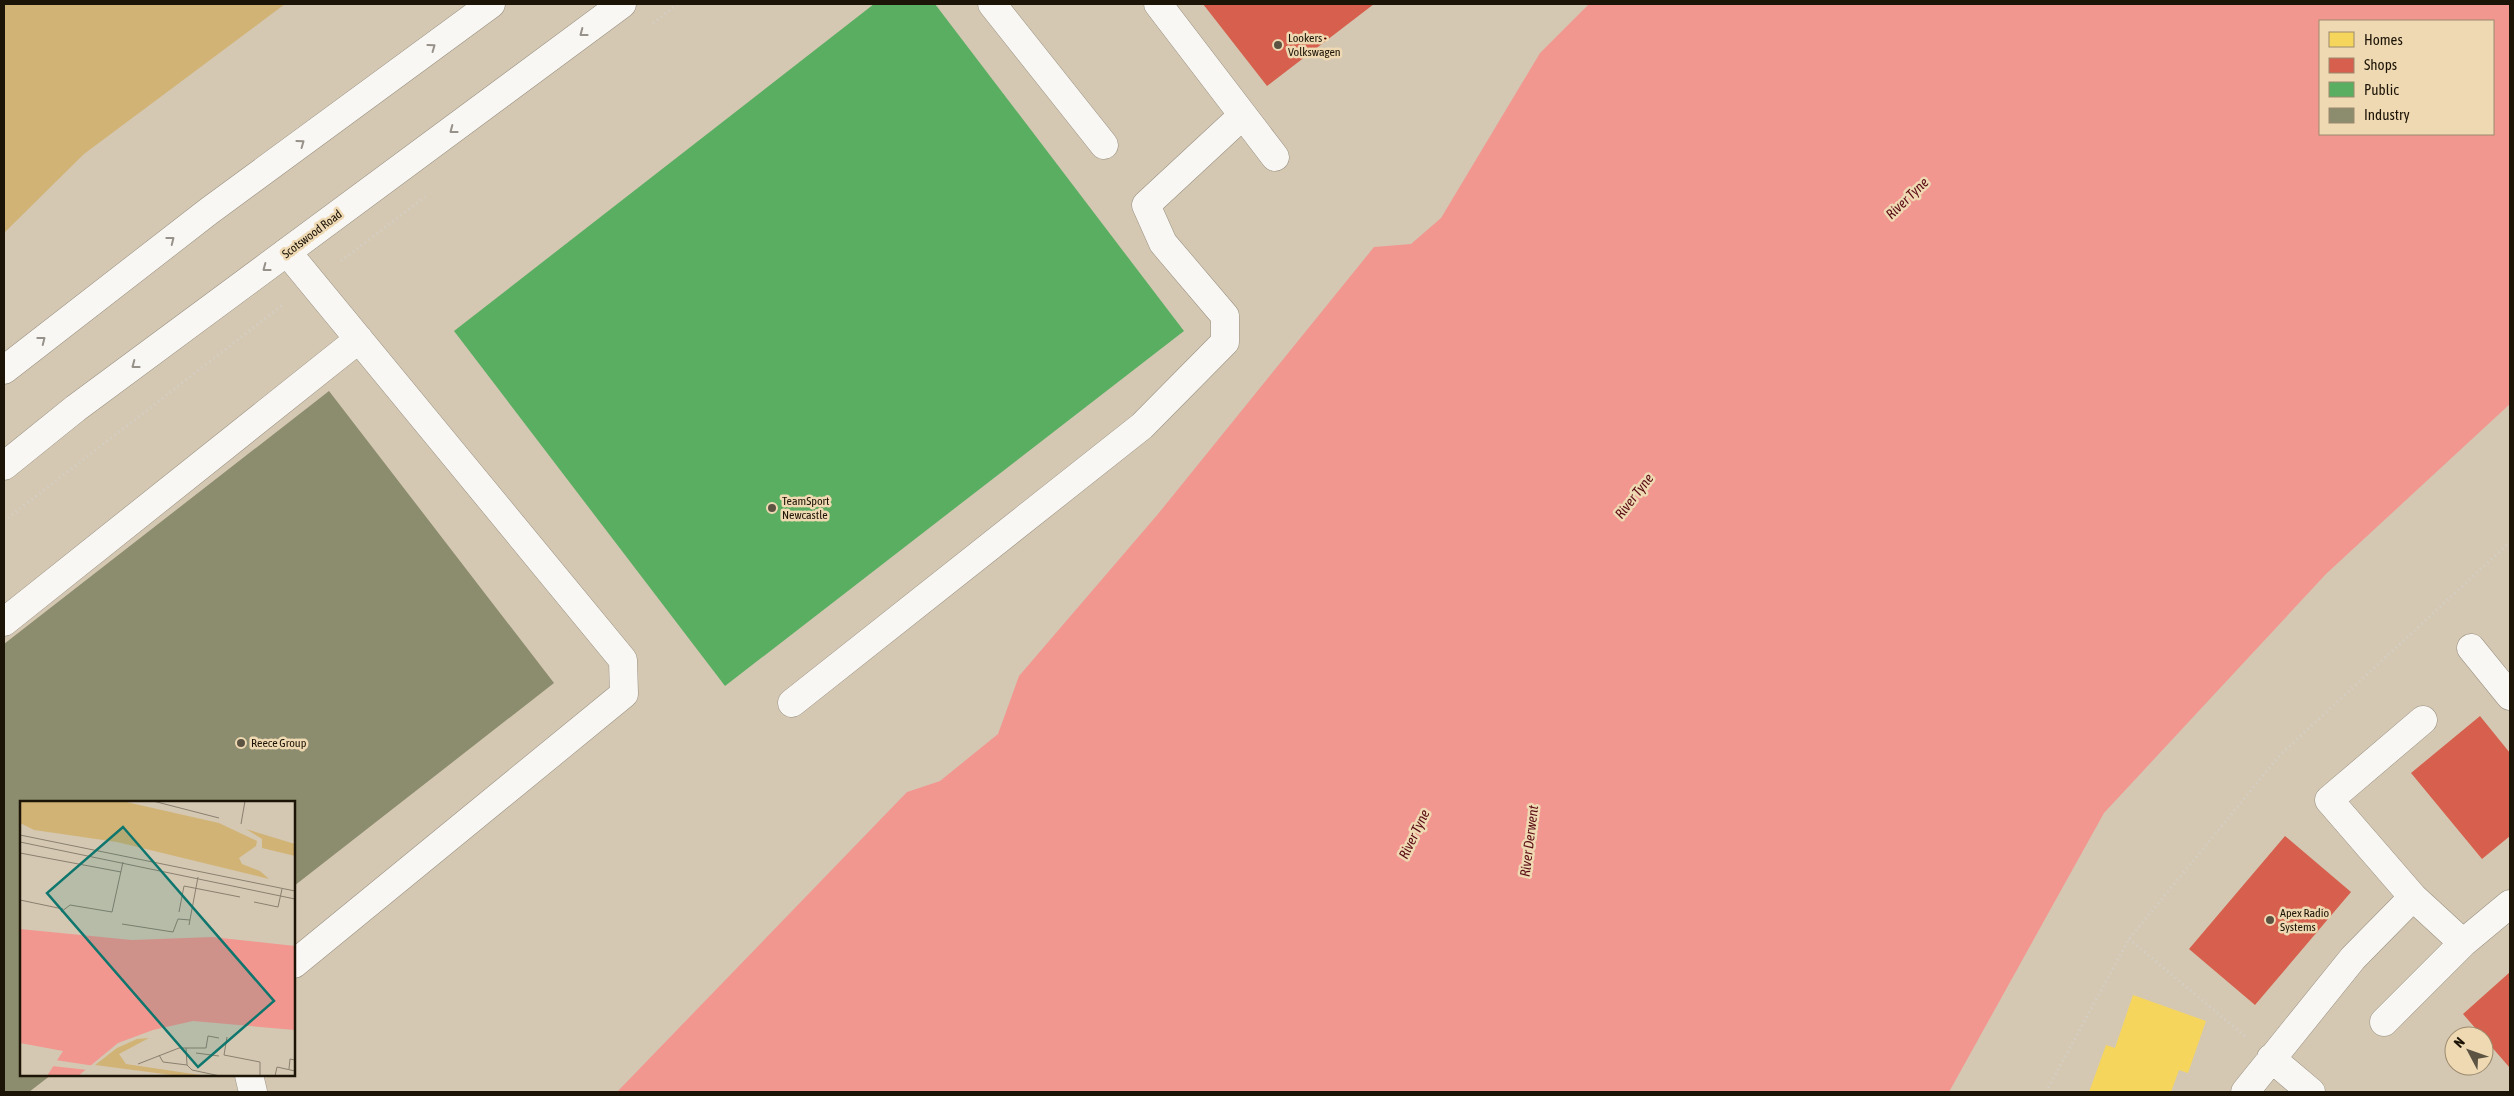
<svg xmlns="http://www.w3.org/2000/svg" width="2514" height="1096" viewBox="0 0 2514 1096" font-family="'Asap Condensed',sans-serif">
  <rect width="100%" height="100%" fill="#d4c8b3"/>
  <path fill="#d2b376" d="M4,4H285L84,154L4,233Z"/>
  <path fill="#f19790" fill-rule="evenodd" d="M1589,4H2510V404L2326,574L2104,813L1949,1092H617L907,792L940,781L998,734L1019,676L1158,514L1374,247L1411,244L1441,218L1540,53ZM2320,21H2493V134H2320Z"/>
  <path fill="#f6d55c" d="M2133,995L2206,1021L2188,1073L2179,1070L2171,1092H2089L2106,1045L2115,1048Z"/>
  <path fill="#d6604d" d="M1203,4H1374L1267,86Z
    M2480,716L2510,753V836L2482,859L2411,773Z
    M2285,836L2351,892L2255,1005L2189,949Z
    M2510,972V1068L2463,1014Z"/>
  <path fill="#5aae61" d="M874,4H935L1184,331L725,686L454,331Z"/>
  <path fill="#8c8c6e" d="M329,391L554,683L294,886V802H21V1075H51L29,1092H4V644Z"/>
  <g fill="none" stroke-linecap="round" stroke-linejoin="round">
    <defs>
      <path id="minor" d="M992,4L1104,145
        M1158,4L1275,157
        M287,252L623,660L624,694L294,964
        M4,622L359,339
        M2471,648L2510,696
        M792,703L1142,426L1225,342V316L1163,243L1146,205L1243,115
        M2413,897L2463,943
        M2384,1022L2463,943L2510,904
        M2271,1058L2311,1092
        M249,1075L253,1092
        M2245,1092L2353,958L2413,897L2329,800L2423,720"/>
      <path id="major" d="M4,370L209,211L491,4
        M4,466L76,408L622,4"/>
    </defs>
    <use href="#minor" stroke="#9a9181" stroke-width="29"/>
    <use href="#major" stroke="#9a9181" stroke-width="29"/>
    <path stroke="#d4d0c9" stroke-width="3" stroke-dasharray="1 4" stroke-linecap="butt" d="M653,23L678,4
      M341,261L425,197
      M4,521L284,304
      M2129,939L2246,1037
      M2046,1092L2129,939L2280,755L2510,542"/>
    <use href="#minor" stroke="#f9f7f4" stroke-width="28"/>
    <use href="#major" stroke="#f9f7f4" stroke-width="28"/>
  </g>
  <defs><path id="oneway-chevron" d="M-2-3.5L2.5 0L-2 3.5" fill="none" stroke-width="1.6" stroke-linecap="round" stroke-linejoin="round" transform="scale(1.25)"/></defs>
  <g stroke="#969189">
    <use href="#oneway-chevron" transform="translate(583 33) rotate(143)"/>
    <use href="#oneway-chevron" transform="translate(432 47) rotate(-36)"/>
    <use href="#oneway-chevron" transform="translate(453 130) rotate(143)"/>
    <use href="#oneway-chevron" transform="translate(301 143) rotate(-36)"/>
    <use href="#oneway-chevron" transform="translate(171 240) rotate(-38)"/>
    <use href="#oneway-chevron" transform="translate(266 268) rotate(143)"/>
    <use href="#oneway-chevron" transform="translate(42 340) rotate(-38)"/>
    <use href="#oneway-chevron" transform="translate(135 365) rotate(143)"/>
  </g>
  <g fill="#5c5343" stroke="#efd9b3" stroke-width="2">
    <circle cx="1278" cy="45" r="5"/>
    <circle cx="772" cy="508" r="5"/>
    <circle cx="241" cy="743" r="5"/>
    <circle cx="2270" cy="920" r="5"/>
  </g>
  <g text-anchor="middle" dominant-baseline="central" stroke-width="5" stroke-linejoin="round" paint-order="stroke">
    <g font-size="12" fill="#1c1406" stroke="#efd9b3" text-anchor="start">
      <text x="1288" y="38">Lookers -<tspan x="1288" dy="14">Volkswagen</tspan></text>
      <text x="782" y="501">TeamSport<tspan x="782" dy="14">Newcastle</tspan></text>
      <text x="251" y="743">Reece Group</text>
      <text x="2280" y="913">Apex Radio<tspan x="2280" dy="14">Systems</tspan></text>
    </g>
    <g font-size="12" fill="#1c1406" stroke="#efd9b3">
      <text transform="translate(312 234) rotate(-37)">Scotswood Road</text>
    </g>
    <g font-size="14" font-style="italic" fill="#590b13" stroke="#efd9b3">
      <text transform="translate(1907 198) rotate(-44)">River Tyne</text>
      <text transform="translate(1634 496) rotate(-52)">River Tyne</text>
      <text transform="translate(1414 834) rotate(-64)">River Tyne</text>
      <text transform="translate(1529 841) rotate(-83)">River Derwent</text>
    </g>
  </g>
  <g transform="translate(20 801)">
    <rect width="275" height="275" fill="#d4c8b3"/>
    <path d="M0,0H102L199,22L237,40L236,45L219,57L222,63L240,70L249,78L97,41L14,29L0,22ZM226,28L275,43V55L242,47V38ZM129,237L99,253L106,263L187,275H159L75,264L97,247L117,238Z" fill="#d2b376"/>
    <path d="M0,128L112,139L192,136L275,145V229L173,220L133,229L98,242L58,275H27L43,250L0,242Z" fill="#f19790"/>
    <path d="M35,259L75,265L68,269L32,265Z" fill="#d4c8b3"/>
    <path fill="none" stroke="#8a806e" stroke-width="1" d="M133,0L199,17M221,23L225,0M0,34L275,90M0,41L275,98M0,52L101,71M0,99L43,108M234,101L258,106L262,88M41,111L50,104L92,111L103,61M159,111L164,85L220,96M102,123L153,131L158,118L170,119M169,124L178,76M207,236L204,254L240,261V275M166,247L167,264L172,269L200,275M176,252L199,255M139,254L143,261L167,264M118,263L159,247H186L188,235L199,237M269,268L270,258L275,259M255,275L257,266L275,270"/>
    <path fill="#0f766e" fill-opacity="0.15" stroke="#0f766e" stroke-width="2.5" d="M103,26L254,200L178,266L27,92Z"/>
    <rect width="275" height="275" fill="none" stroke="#1c1406" stroke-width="2.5"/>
  </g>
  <rect width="2514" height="1096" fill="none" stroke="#1c1406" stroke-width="10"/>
  <rect x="2319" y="20" width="175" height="115" fill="#efd9b3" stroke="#9b8a6e"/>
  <rect x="2329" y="32" width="25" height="15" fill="#f6d55c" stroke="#9b8a6e"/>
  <text x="2364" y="45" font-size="15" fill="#1c1406">Homes</text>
  <rect x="2329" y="58" width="25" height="15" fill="#d6604d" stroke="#9b8a6e"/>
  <text x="2364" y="70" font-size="15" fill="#1c1406">Shops</text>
  <rect x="2329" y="82" width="25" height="15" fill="#5aae61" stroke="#9b8a6e"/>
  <text x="2364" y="95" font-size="15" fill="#1c1406">Public</text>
  <rect x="2329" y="108" width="25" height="15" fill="#8c8c6e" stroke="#9b8a6e"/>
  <text x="2364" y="120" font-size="15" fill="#1c1406">Industry</text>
  <g transform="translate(2469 1051) rotate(311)"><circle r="24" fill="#efd9b3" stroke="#9b8a6e"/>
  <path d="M0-4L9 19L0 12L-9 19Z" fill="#5c5343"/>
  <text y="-8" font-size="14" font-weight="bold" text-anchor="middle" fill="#1c1406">N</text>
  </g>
</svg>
